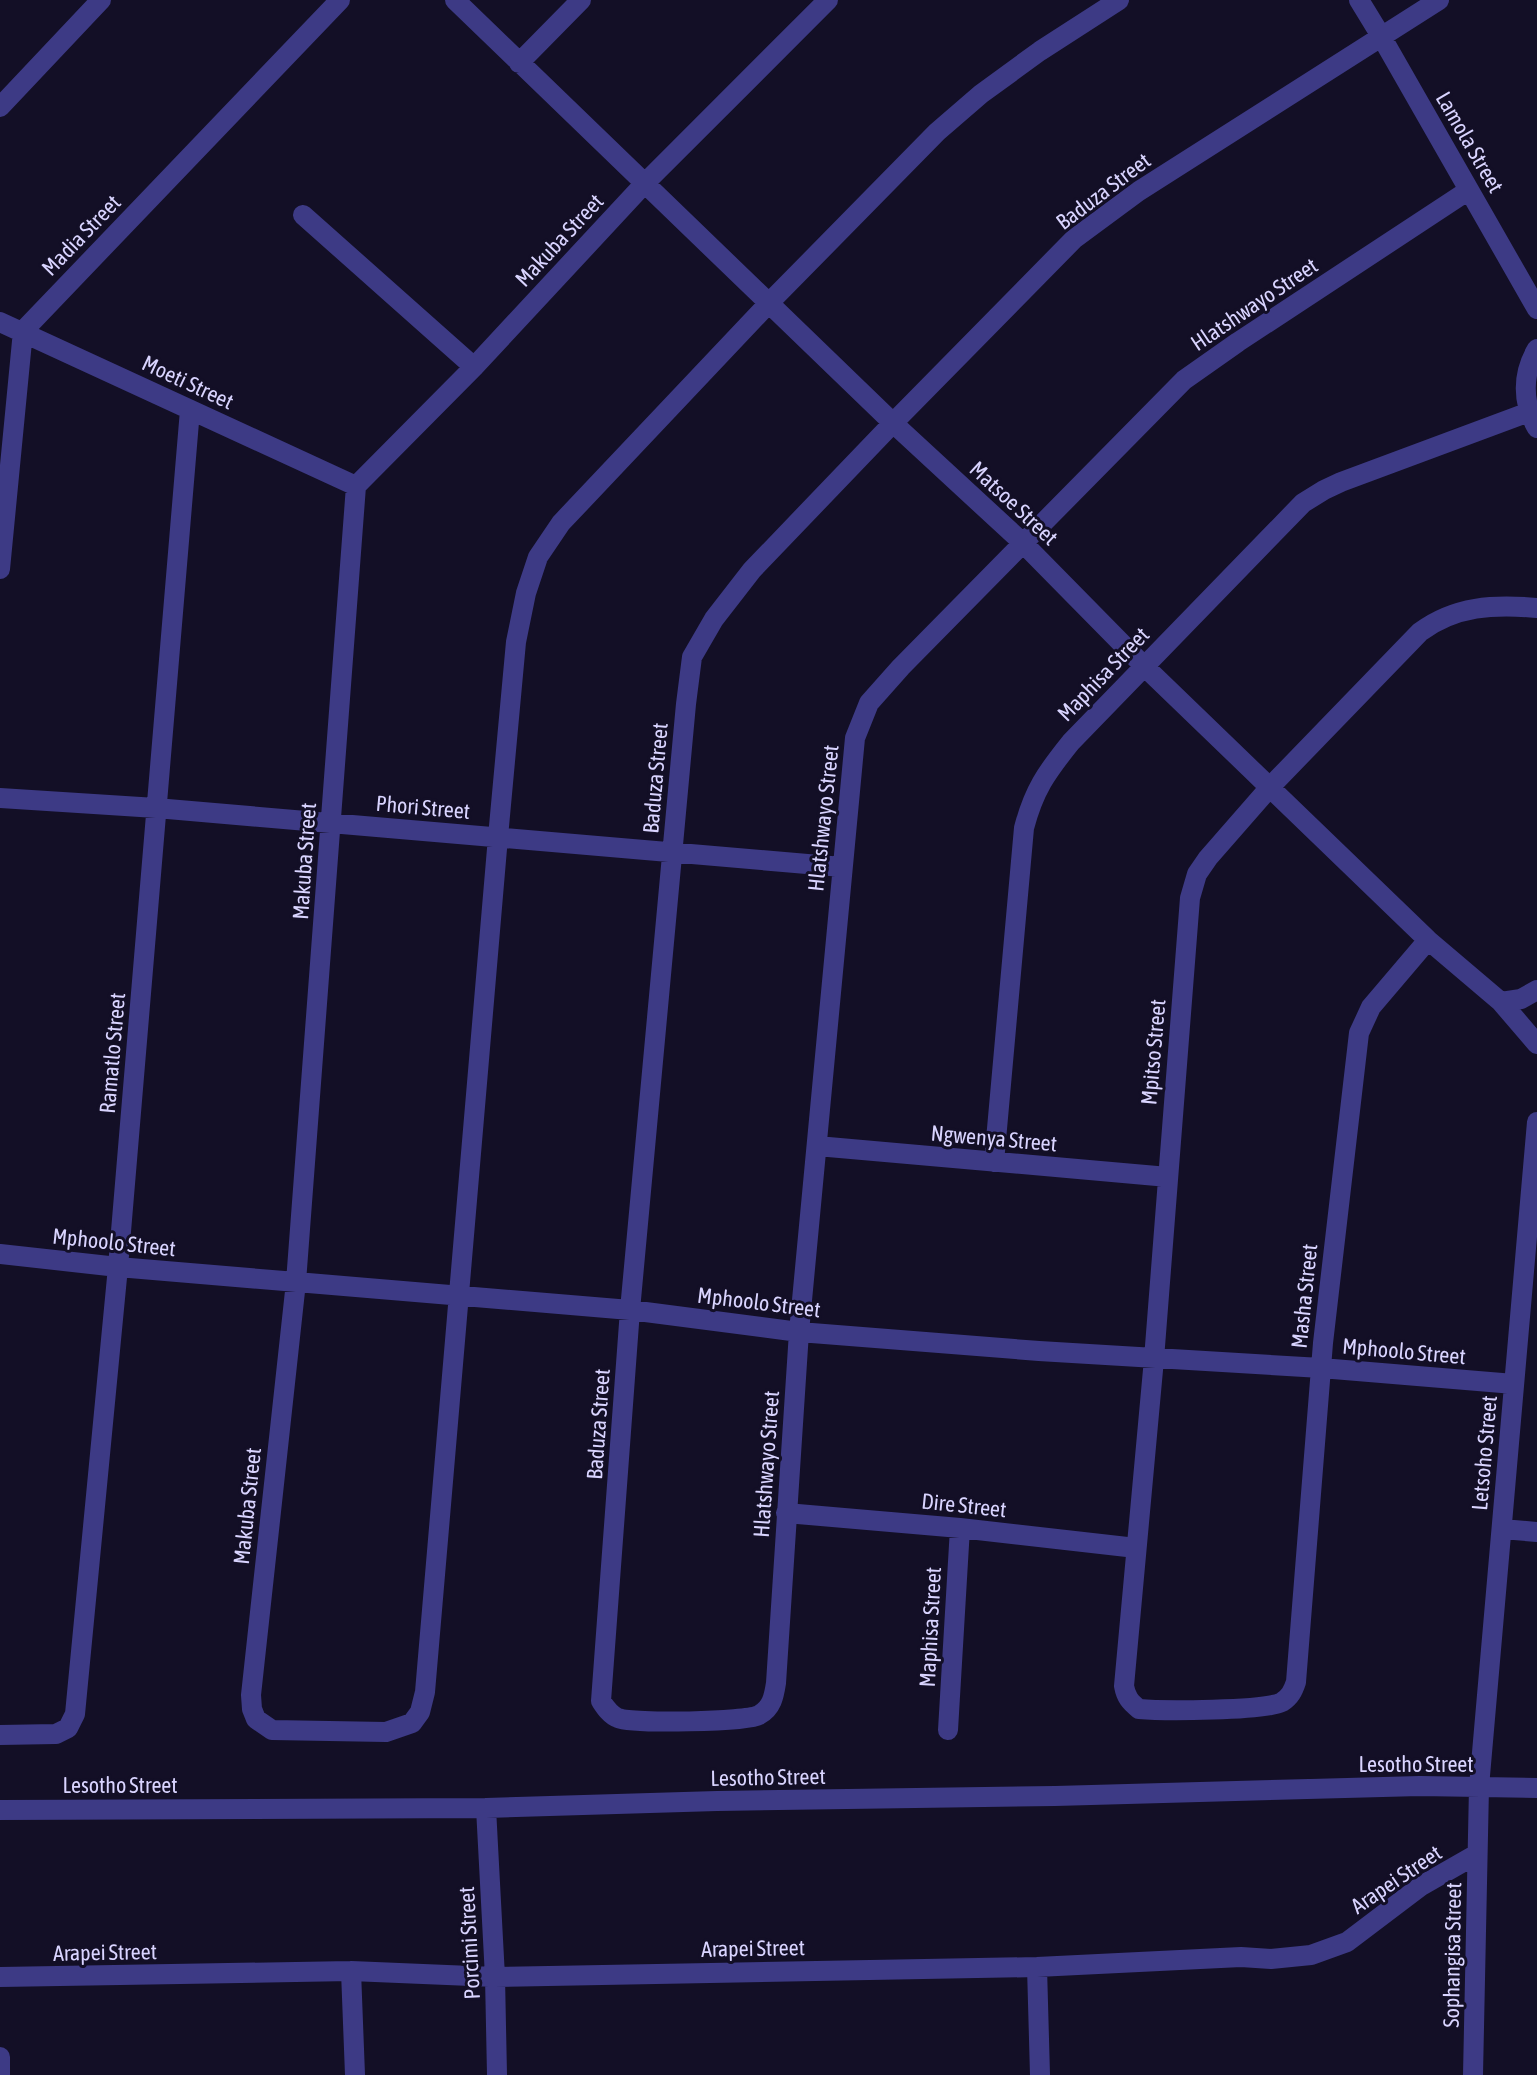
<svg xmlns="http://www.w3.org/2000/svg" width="1537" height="2075" viewBox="0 0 1537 2075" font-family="'Asap Condensed',sans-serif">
  <rect width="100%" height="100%" fill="#130f26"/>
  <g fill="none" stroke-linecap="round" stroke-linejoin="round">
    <path stroke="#3d3a85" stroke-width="20" d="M455,0L893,423L1023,543L1144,666L1428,940L1501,1002L1537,1044
      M828,0L645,183L474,367L356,486L296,1282L251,1695L252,1709L256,1719L272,1730L386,1732L412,1723L420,1712L425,1692L498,837L516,642L526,593L538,557L561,523L769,303L937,132L981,94L1040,51L1119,0
      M1359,0L1381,36L1537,309
      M1439,0L1139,191L1074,239L893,423L752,570L714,619L692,657L686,704L630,1310L601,1701C605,1707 610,1715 618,1718C632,1724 747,1722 759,1715C772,1708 774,1696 776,1683L799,1332L855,738L869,703L901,667L1184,380L1238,342L1469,190
      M519,63L581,0
      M0,107L101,0
      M303,215L474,367
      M0,322L356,486
      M1537,349C1522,374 1522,402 1537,428
      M0,569L23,331L340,0
      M0,798L156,808L842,867
      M1428,940L1371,1007L1359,1033L1323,1343L1296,1682C1293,1691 1290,1697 1282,1702C1265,1711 1162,1711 1139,1709C1130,1702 1126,1697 1124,1686L1154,1359L1190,898L1197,874L1208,858L1270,787L1420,632C1455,606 1494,604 1537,608
      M1501,1002L1521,999L1537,990
      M817,1146L1168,1177
      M994,1162L1024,828C1034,790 1046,773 1071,742L1303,503L1324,490L1341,482L1529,412
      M0,1254L118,1267L630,1310L799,1332L1039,1351L1321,1368L1514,1384
      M786,1513L960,1528L1136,1548
      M1502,1529L1537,1532
      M948,1730L960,1528
      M0,1735L56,1734L68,1728L75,1714L118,1267L190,410
      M486,1808L495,1977L497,2075
      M0,1810L486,1808L717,1801L1055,1796L1420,1786L1537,1788
      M1037,1967L1040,2075
      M351,1971L355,2075
      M0,1977L351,1971L495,1977L1037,1967L1241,1957L1271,1959L1311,1955L1347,1942L1421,1886L1477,1854
      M0,2057V2075
      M1473,2075L1479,1787L1537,1122"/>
  </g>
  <g text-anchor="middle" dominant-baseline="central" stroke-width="6" stroke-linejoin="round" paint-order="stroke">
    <g font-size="22" fill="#d9d4ff" stroke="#130f26">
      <text transform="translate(1470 142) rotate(60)">Lamola Street</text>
      <text transform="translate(1103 191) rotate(-37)">Baduza Street</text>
      <text transform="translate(81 235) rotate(-46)">Madia Street</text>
      <text transform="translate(559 240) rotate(-47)">Makuba Street</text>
      <text transform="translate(1254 304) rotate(-34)">Hlatshwayo Street</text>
      <text transform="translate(188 382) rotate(25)">Moeti Street</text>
      <text transform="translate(1014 503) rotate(43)">Matsoe Street</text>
      <text transform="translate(1103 674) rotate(-46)">Maphisa Street</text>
      <text transform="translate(655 778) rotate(-85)">Baduza Street</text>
      <text transform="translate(423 807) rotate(5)">Phori Street</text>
      <text transform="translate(823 818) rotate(-84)">Hlatshwayo Street</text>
      <text transform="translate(304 861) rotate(-86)">Makuba Street</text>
      <text transform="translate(1153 1052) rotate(-85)">Mpitso Street</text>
      <text transform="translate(112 1053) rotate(-85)">Ramatlo Street</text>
      <text transform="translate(994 1138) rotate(5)">Ngwenya Street</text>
      <text transform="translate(114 1242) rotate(6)">Mphoolo Street</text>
      <text transform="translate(1304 1296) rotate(-84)">Masha Street</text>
      <text transform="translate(759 1302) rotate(7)">Mphoolo Street</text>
      <text transform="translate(1404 1351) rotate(5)">Mphoolo Street</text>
      <text transform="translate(598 1424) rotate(-86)">Baduza Street</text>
      <text transform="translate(1484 1453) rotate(-85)">Letsoho Street</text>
      <text transform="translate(766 1464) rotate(-86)">Hlatshwayo Street</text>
      <text transform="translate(964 1505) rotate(6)">Dire Street</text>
      <text transform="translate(247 1506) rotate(-84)">Makuba Street</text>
      <text transform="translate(930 1627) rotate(-87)">Maphisa Street</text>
      <text x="1416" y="1764">Lesotho Street</text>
      <text transform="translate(768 1777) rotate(-1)">Lesotho Street</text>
      <text x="120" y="1785">Lesotho Street</text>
      <text transform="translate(1396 1879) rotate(-34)">Arapei Street</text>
      <text transform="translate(469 1943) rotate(-93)">Porcimi Street</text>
      <text transform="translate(753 1948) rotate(-1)">Arapei Street</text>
      <text transform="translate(105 1952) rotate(-1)">Arapei Street</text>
      <text transform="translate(1452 1955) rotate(-89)">Sophangisa Street</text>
    </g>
  </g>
</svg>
